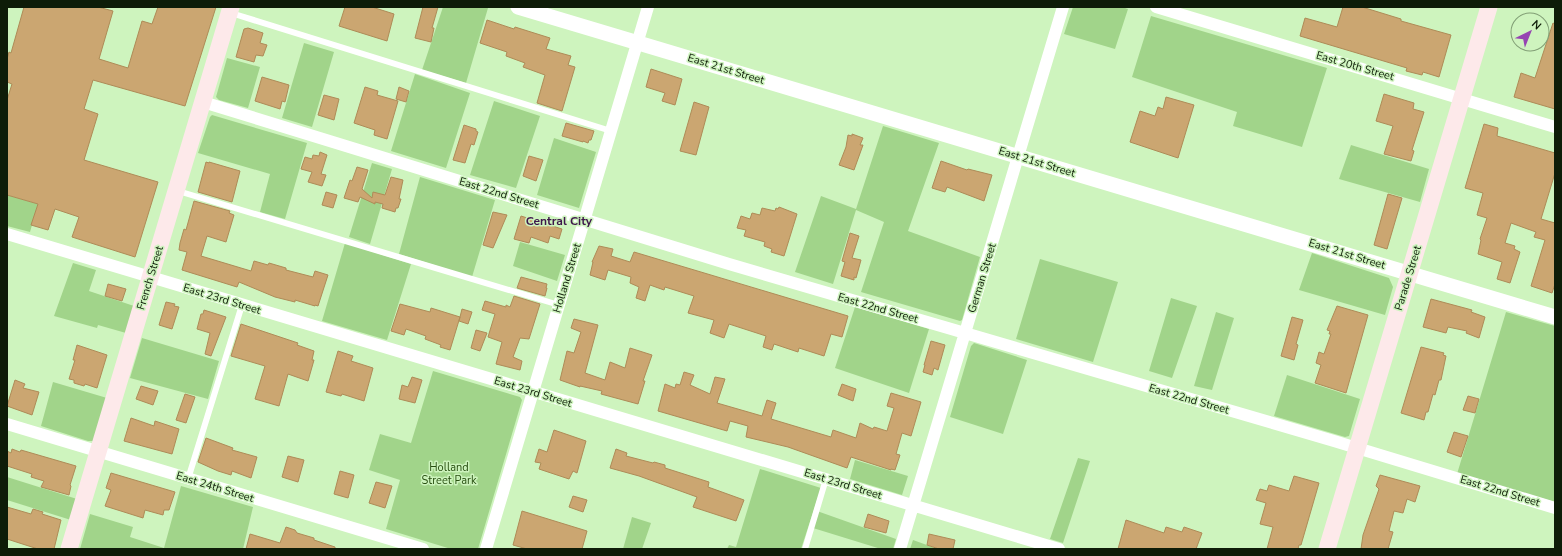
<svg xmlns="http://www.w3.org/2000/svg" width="1562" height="556" viewBox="0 0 1562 556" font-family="'Nunito Sans',sans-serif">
  <rect width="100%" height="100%" fill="#cef4be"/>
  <path fill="#a1d48a" d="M443,7L488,8L466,83L422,70Z
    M1073,7H1122L1128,9L1115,49L1064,34Z
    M1151,16L1327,68L1302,147L1233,126L1237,112L1132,77Z
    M304,43L334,52L312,127L282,118Z
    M227,58L260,67L248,108L219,100L216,97Z
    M415,74L470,93L446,168L391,151Z
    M494,101L540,116L516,188L470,175Z
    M212,115L307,143L285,219L260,212L270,174L198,153L210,117Z
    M883,126L939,143L908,231L980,257L962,320L960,321L861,292L884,222L856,210L833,284L795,272L821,196L856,209Z
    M554,138L596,152L579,208L537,195Z
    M1351,145L1429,169L1420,202L1339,179Z
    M372,163L392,169L370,244L349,237Z
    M420,177L495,200L472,277L399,254Z
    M7,195L38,204L30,232L7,226Z
    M520,242L565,255L557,281L513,266Z
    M345,243L411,264L387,340L322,321Z
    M1312,253L1389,278L1393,287L1385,315L1299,290Z
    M1040,259L1118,282L1093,362L1016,339Z
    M73,263L96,270L89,291L134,306L126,333L98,325L97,328L54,316Z
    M1171,298L1197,306L1172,378L1149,371Z
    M855,307L929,329L909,393L835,368Z
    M1216,312L1234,318L1212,390L1194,386Z
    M1506,312L1555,326V502L1457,474Z
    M142,338L219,361L208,399L130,378Z
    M974,343L1027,360L1003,434L950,417L971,346Z
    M433,371L520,397L522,400L478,549H451L386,529L400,480L369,470L380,434L411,443Z
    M1287,375L1360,399L1349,436L1345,437L1274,416Z
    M53,382L107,398L94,441H88L41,426Z
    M1078,458L1090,461L1063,543L1050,539Z
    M855,460L908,476L902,495L850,479Z
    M760,469L821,488L801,549H727L729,545L736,547Z
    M7,477L77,499L71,520L7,500Z
    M181,486L253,507L243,549H80L90,514L133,527L130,537L164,548Z
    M817,511L896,539L893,549H881L813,528Z
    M632,517L651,523L642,549H623Z
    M913,540L938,549H910Z"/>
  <path fill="#cba671" stroke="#ae8b57" d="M24,7H98L113,11L99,59L128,68L142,21L152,24L158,7H216L185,106L93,80L84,109L98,114L84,160L158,182L135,257L72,237L79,217L55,209L48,230L31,225L38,204L7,195V100L12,84L7,82V59L9,52L11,53Z
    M345,7H372L394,14L387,41L339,26Z
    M423,7H438L432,28H434L431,42L415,38Z
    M1343,7H1362L1401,19V21L1451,35L1439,77L1423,72L1422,75L1406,71L1407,68L1300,36L1305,18L1337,27Z
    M487,20L514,29L515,27L550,38L546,49L571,56L568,65L575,67L562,111L537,103L545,75L523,67L525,63L506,56L507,52L480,43Z
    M1553,23L1555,24V109L1514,97L1521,73L1535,78Z
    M248,28L263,33L260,43L267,45L263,56L256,55L254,62L236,57L244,29Z
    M651,69L682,79L675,105L662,101L665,93L646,87Z
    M262,77L289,85L285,102L282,101L280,109L255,101Z
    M365,87L378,91L377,95L398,101L387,139L374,135L375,130L354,123Z
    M399,87L409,91L406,102L396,99Z
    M1384,94L1414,103L1413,109L1424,112L1412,150L1414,151L1411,161L1384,154L1393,126L1376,121Z
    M324,95L339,99L334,120L318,115Z
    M1166,97L1194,105L1178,158L1130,142L1140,111L1155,116L1158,107L1163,109Z
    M694,102L709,107L696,155L680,151Z
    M566,123L594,131L591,140H589L588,143L583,141V142L562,136Z
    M1484,124L1498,128L1497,136L1555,153V173L1541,219L1555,223V284L1552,293L1531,286L1545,240L1534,237L1536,232L1511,223L1505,243L1515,246L1514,249L1520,252L1510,283L1497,279L1502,262L1478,254L1481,240L1480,239L1487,218L1477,215L1483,193L1465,188Z
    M464,125L476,129V131L478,132L474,145L471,144L465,163L453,160Z
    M852,134L863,138L860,145H863L854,170L839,165L846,147L848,135L852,136Z
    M320,152L327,155L321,174L326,175L322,186L308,182L312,172L301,169L305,157L312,159L313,155L319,156Z
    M529,156L543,160L536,181L523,176Z
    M941,161L967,170L968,169L992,175L984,201L947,187L945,192L932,188Z
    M206,162L209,163V162L240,171L232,202L198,192Z
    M357,167L368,170L362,189L372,198L373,192L385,195L391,177L403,180L399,199H401L398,208H396L395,212L382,208L383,204L375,202V204L360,197L358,202L344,198L350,180L352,181Z
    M326,192L337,195L333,208L322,205Z
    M1388,194L1402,198L1387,249L1374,245Z
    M194,201L230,211L229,213L234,215L226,242L207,236L201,256L251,271L254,261L268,265L269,263L286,268V270L313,277L315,271L328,275L318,306L315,305V306L295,300V302L275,297L239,282L237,287L182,270L187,252L179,250L180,243L184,229L186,230Z
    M779,207L797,214L784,256L771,252L772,249L764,246L765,242L744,236L746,230L737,228L741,216L750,219L752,213L760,215L762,208L775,211L776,208L778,209Z
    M493,212L507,215L493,248L483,245Z
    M521,216L562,229L559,239L550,236L548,243L531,237L529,243L514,239Z
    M850,233L859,236L852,258L861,260L856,278L854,277V280L841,276L845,262L842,261Z
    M599,246L613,249L611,256L630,262L634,252L848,316L842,337L831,334L824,356L799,348L798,352L774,344L772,350L763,347L766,336L729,324L724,338L710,333L714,320L688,313L694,296L665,287L664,290L650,285L645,301L636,298L639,287L630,283L631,277L608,270L605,280L590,275L593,262H592Z
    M521,277L547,284L546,288H547L545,296L517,288Z
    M108,284L126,289L122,301L105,296Z
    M514,296L540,304L529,339L520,338L513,357L522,361L520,370L496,364L502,342L488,337L495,314L482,310L485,301L506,307V305L510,307Z
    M1431,299L1472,310L1471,312L1485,317L1479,338L1466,333L1467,331L1448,327L1446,333L1423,327Z
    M166,302L175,304L174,306L179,307L172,329L159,325Z
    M400,304L430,312L431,308L460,317L462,309L472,312L468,324L459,321L460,317L450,350L440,347L441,345L425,339L426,336L406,329L404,335L391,331Z
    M1337,306L1368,315L1346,393L1315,383L1321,365L1316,363L1319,352L1324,354L1331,334H1329L1330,331L1327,330Z
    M204,310L226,317L211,356L205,354L210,333L197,329L201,314H203Z
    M1292,317L1303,320L1296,344L1298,345L1294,360L1281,356Z
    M574,319L598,325L585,373L605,380L610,362L625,368L630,348L652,355L643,381H645L638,404L601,394L602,391L580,386V387L560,380L567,351L574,353L581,332L571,328Z
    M241,324L298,343L297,345L314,351L312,360H314L308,381L288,374L279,406L255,399L265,366L231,356Z
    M476,330L487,333L480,351L471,348Z
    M931,341L945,345L938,370L934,368L932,375L923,372L925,365H924Z
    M77,345L107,355L97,388L85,384L84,386L74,383V380L69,379L75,360H73Z
    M1421,347L1444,353L1443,355L1446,356L1441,380H1439L1435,395L1433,394L1428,412H1426L1424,420L1401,413Z
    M338,351L353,356L351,361L373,368L364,401L342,394L341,396L326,392Z
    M684,372L694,375L690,385L710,394L715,377L725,379L717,403L762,416L767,400L776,403L771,419L831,437L833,430L856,438L860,423L873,429L874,427L887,431L894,408L887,406L891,393L921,402L911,436L902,433L896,454L900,455L895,470L891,469V470L851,457L847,468L788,447L746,437L748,426L730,421L727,431L658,411L665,384L675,388L676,384L680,385Z
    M412,377L422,380L415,403L399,399L402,385L408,387Z
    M15,380L25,384L23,388L39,392L32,415L7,406Z
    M842,384L856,389L853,401L838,395Z
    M141,386L158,391L153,405L136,399Z
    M185,394L195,397L186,423L176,420Z
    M1468,396L1479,399L1475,413L1463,410Z
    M131,418L154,426L155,421L179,429L172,454L124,441Z
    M554,430L586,441L577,473L573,471L569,479L539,469L541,463L535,462L539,449L547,452Z
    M1454,432L1468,436L1461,457L1447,452Z
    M206,438L233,448L232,450L257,457L251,478L232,471L231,475L218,471L198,462Z
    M12,449L20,452L21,450L76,466L70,485L71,486L69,495L41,487L44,481L31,477L32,474L7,466V451L11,453Z
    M616,449L627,453L626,456L653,463L654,462L665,465V468L709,482L708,487L744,500L736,521L693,507L697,497L639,476L610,468Z
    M288,456L304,460L298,482L282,477Z
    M340,471L354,475L348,498L334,494Z
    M111,473L175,492L169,510H164L163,515L145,510L143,518L105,506L111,490L106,488Z
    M1380,475L1420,486L1415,502L1407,499L1403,513L1394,511L1389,531L1393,532L1388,549H1361L1363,535L1379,489L1376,486Z
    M1294,476L1319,483L1301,545H1299L1298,549H1267L1273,527L1260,524L1266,503L1256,500L1260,489L1267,491L1269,485L1289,491Z
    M376,482L392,486L385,508L369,503Z
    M573,496L587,500L583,512L569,507Z
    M7,507L31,514L33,509L43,512L42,514L61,520L54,549H38L7,539Z
    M522,511L587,531L582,549H527L513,545Z
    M868,514L889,521L886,533L864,527Z
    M1126,520L1164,533L1166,527L1182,532L1184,527L1202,533L1196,549H1118Z
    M286,527L295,530L297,533L314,538V540L335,547V549H246L250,534L280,543Z
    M929,534L955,540L953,549H939L927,545Z"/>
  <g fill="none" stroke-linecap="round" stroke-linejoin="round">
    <path stroke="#fff" stroke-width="6" d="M231,13L611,131
      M178,191L559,305
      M188,479L242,305
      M805,549L826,479"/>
    <path stroke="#fff" stroke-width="12" d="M1156,7L1555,127
      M203,102L729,264L1334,441L1555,508
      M7,234L1059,549
      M7,424L423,549
      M486,549L648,7
      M900,549L1063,7"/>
    <path stroke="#fff" stroke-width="15" d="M518,7L1555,317"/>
    <path stroke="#fde9ea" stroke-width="17" d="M69,549L231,7
      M1327,549L1489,7"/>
  </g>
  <g text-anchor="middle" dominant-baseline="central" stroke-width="3" stroke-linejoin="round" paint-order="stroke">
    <g font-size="11" fill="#0e1c08" stroke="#cef4be">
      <text transform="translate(1355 66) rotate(16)">East 20th Street</text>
      <text transform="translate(726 69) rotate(17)">East 21st Street</text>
      <text transform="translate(1037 162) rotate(17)">East 21st Street</text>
      <text transform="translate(499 193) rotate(17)">East 22nd Street</text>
      <text transform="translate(1347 254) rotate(17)">East 21st Street</text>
      <text transform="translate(150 278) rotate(-73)">French Street</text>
      <text transform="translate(567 278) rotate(-73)">Holland Street</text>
      <text transform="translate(982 278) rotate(-73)">German Street</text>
      <text transform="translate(1408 278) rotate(-73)">Parade Street</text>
      <text transform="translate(222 299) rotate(17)">East 23rd Street</text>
      <text transform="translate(878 308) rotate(16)">East 22nd Street</text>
      <text transform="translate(533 392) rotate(17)">East 23rd Street</text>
      <text transform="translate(1189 399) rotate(16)">East 22nd Street</text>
      <text transform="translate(843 484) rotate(17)">East 23rd Street</text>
      <text transform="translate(215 487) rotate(17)">East 24th Street</text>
      <text transform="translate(1500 491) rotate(17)">East 22nd Street</text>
    </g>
    <g font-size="11" fill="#274e10" stroke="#cef4be">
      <text x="449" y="467">Holland<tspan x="449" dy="13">Street Park</tspan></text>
    </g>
    <g font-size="12" font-weight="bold" fill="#3e164b" stroke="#cef4be">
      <text x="559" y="221">Central City</text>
    </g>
  </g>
  <rect width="1562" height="556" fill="none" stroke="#0e1c08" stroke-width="16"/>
  <g transform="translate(1530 32) rotate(43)"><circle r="19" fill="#cef4be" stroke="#819e75"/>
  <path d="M0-3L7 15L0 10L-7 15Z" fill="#9644b2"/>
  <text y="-6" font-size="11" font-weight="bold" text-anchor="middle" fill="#0e1c08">N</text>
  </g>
</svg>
